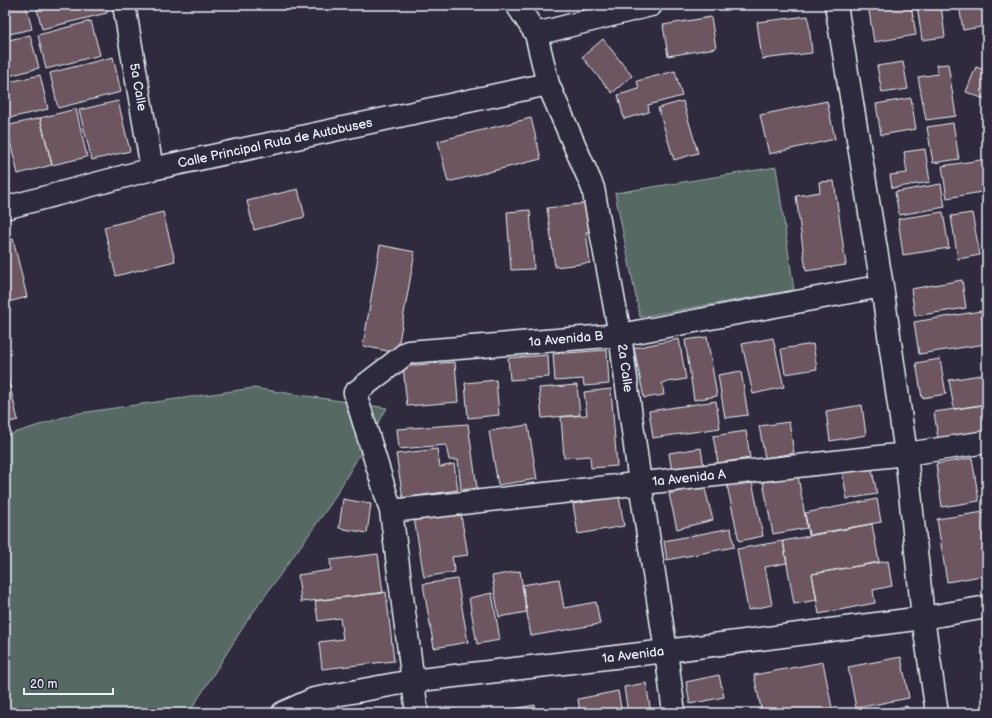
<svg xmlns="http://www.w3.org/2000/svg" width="992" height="718" viewBox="0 0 992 718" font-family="'Balsamiq Sans',sans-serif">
  <rect width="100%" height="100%" fill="#2f2a3d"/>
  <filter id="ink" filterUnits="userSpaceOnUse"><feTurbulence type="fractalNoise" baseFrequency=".025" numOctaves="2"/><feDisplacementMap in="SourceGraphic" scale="8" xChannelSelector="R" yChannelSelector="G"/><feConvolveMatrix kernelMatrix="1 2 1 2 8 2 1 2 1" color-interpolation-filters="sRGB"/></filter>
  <g filter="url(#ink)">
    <path fill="#566a64" stroke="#9faeae" d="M776,167L794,290L640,317L615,193Z
      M253,388L387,408L330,505L247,621L189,713H5V436L73,414Z"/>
    <path fill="#6d575e" stroke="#e8f1f8" d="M5,5H26L32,29L5,35Z
      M36,5H105L107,13L42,29Z
      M868,5H911L916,35L874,42Z
      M917,5H941L945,37L922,40Z
      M959,5H987V26L963,30Z
      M808,16L812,53L762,59L757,22Z
      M711,17L716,48L668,56L663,25Z
      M91,21L100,55L46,69L38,35Z
      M30,35L39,68L5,77V41Z
      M603,39L632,76L612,93L582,57Z
      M113,57L121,92L58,108L50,73Z
      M903,62L908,89L882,93L877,66Z
      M948,64L956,116L926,120L918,77L938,74L936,65Z
      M976,67L987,71V100L966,92Z
      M675,71L682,96L648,105L649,112L624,119L618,95L639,89L637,81Z
      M40,75L48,109L5,119V83Z
      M911,98L916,129L881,135L876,104Z
      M118,101L130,151L92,160L79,110Z
      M683,101L698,153L674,160L658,108Z
      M827,101L835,139L769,154L760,115Z
      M76,109L87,157L52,165L40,118Z
      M40,118L52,165L18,174L6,126Z
      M531,118L541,159L448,182L438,141Z
      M953,123L959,159L933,163L927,127Z
      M925,149L930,182L892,188L890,175L907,173L904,152Z
      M987,159V191L947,198L942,166Z
      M834,181L846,265L806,271L796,196L820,192L819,182Z
      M941,184L945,207L899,215L895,192Z
      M298,189L305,217L254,230L247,201Z
      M588,203L591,231L586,232L590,263L555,267L547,208Z
      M530,210L534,269L511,270L507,212Z
      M163,212L175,261L116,276L104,227Z
      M943,212L949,248L903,255L898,219Z
      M972,213L980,255L958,259L951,216Z
      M13,239L27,297L5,303V240Z
      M380,245L415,252L397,353L363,346Z
      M962,280L966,308L915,316L911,289Z
      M981,311L986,344L919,354L914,322Z
      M707,337L717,396L694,400L685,340Z
      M773,338L784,387L753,394L742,344Z
      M679,339L686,379L662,383L664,395L644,398L634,348Z
      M813,344L817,369L785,374L781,349Z
      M607,350L609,384L584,386L583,379L555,381L553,354Z
      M548,355L549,377L510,380L508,358Z
      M940,359L946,394L922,398L916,363Z
      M455,362L458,402L407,406L403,366Z
      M5,366L18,420L5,423Z
      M741,371L748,415L725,418L718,375Z
      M987,374V404L954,409L949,380Z
      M496,380L499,415L468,418L465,383Z
      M577,385L580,415L542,418L539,388Z
      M611,389L617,466L591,468L590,456L564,458L561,417L587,415L584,392Z
      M716,401L720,428L653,438L649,411Z
      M862,405L866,435L830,441L826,411Z
      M984,405L987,431L938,438L934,412Z
      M789,422L794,453L765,458L759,426Z
      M468,424L477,488L461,490L458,460H449L446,445L399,449L397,429Z
      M528,425L537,479L498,485L489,431Z
      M746,431L750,458L718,463L713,436Z
      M701,448L704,468L672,473L669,453Z
      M437,449L440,467L454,464L458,490L403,498L396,454Z
      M972,458L979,501L942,507L936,464Z
      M871,465L877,494L847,499L842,470Z
      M798,476L807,528L773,534L763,482Z
      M752,481L763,536L739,541L727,485Z
      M704,485L713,520L677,529L669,494Z
      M619,496L624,526L578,534L573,504Z
      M343,499L371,504L367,533L339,528Z
      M877,499L881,522L809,535L805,513Z
      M460,510L468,555L452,557L455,572L424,577L414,518Z
      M984,512L987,533V575L947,582L937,519Z
      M872,524L879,562L812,574L817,600L794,604L783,541Z
      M731,528L734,547L667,560L664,541Z
      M783,541L787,563L765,567L772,605L748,610L737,549Z
      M378,554L383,593L301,602L298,575L331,570L330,560Z
      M888,561L892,586L873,590L875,603L819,614L812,574Z
      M520,571L527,612L499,617L492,576Z
      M457,579L468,642L434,648L423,584Z
      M559,579L564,608L596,602L600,624L531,636L522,585Z
      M386,592L394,661L322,669L319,642L343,639L340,618L318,621L315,601Z
      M492,593L500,640L477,644L469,598Z
      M901,657L909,698L856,708L848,667Z
      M823,662L833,713H762L754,675Z
      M719,675L724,697L690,704L686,682Z
      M646,683L651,713H628L624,687Z
      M618,691L622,713H580L578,699Z
      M535,705L536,713H502V711Z
      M907,706L908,713H868Z
      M455,709L456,713H436Z"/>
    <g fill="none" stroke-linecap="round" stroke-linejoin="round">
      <defs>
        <path id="minor" d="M124,5L152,169
          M517,5L536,34L548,84L593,188L620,335L640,483L666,651L674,713
          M836,5L882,286L906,454L923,618L937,713
          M536,34L651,5
          M5,208L152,169L548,84
          M391,511L906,454L987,442
          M283,713L314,699L412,681L666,651L923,618L987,607
          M417,713L391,511L355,393L408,352L620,335L882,286"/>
      </defs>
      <use href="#minor" stroke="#e8f1f8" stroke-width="25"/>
      <use href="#minor" stroke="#2f2a3d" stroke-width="22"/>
    </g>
  </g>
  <g text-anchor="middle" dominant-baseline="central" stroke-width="3" stroke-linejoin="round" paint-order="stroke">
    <g font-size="13" fill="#e8f1f8" stroke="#2f2a3d">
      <text transform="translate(138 87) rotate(80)">5a Calle</text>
      <text transform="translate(275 143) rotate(-12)">Calle Principal Ruta de Autobuses</text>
      <text transform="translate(566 339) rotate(-5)">1a Avenida B</text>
      <text transform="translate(625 368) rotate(82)">2a Calle</text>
      <text transform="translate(689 478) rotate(-6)">1a Avenida A</text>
      <text transform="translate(633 655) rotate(-7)">1a Avenida</text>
    </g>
  </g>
  <rect width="992" height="718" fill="none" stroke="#2f2a3d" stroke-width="20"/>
  <rect x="10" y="10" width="972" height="698" fill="none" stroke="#e8f1f8" stroke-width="1.5" filter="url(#ink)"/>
  <path d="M24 688v6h89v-6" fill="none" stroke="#e8f1f8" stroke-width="2"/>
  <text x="30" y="688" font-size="12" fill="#e8f1f8" stroke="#2f2a3d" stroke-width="3" paint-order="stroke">20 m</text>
</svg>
